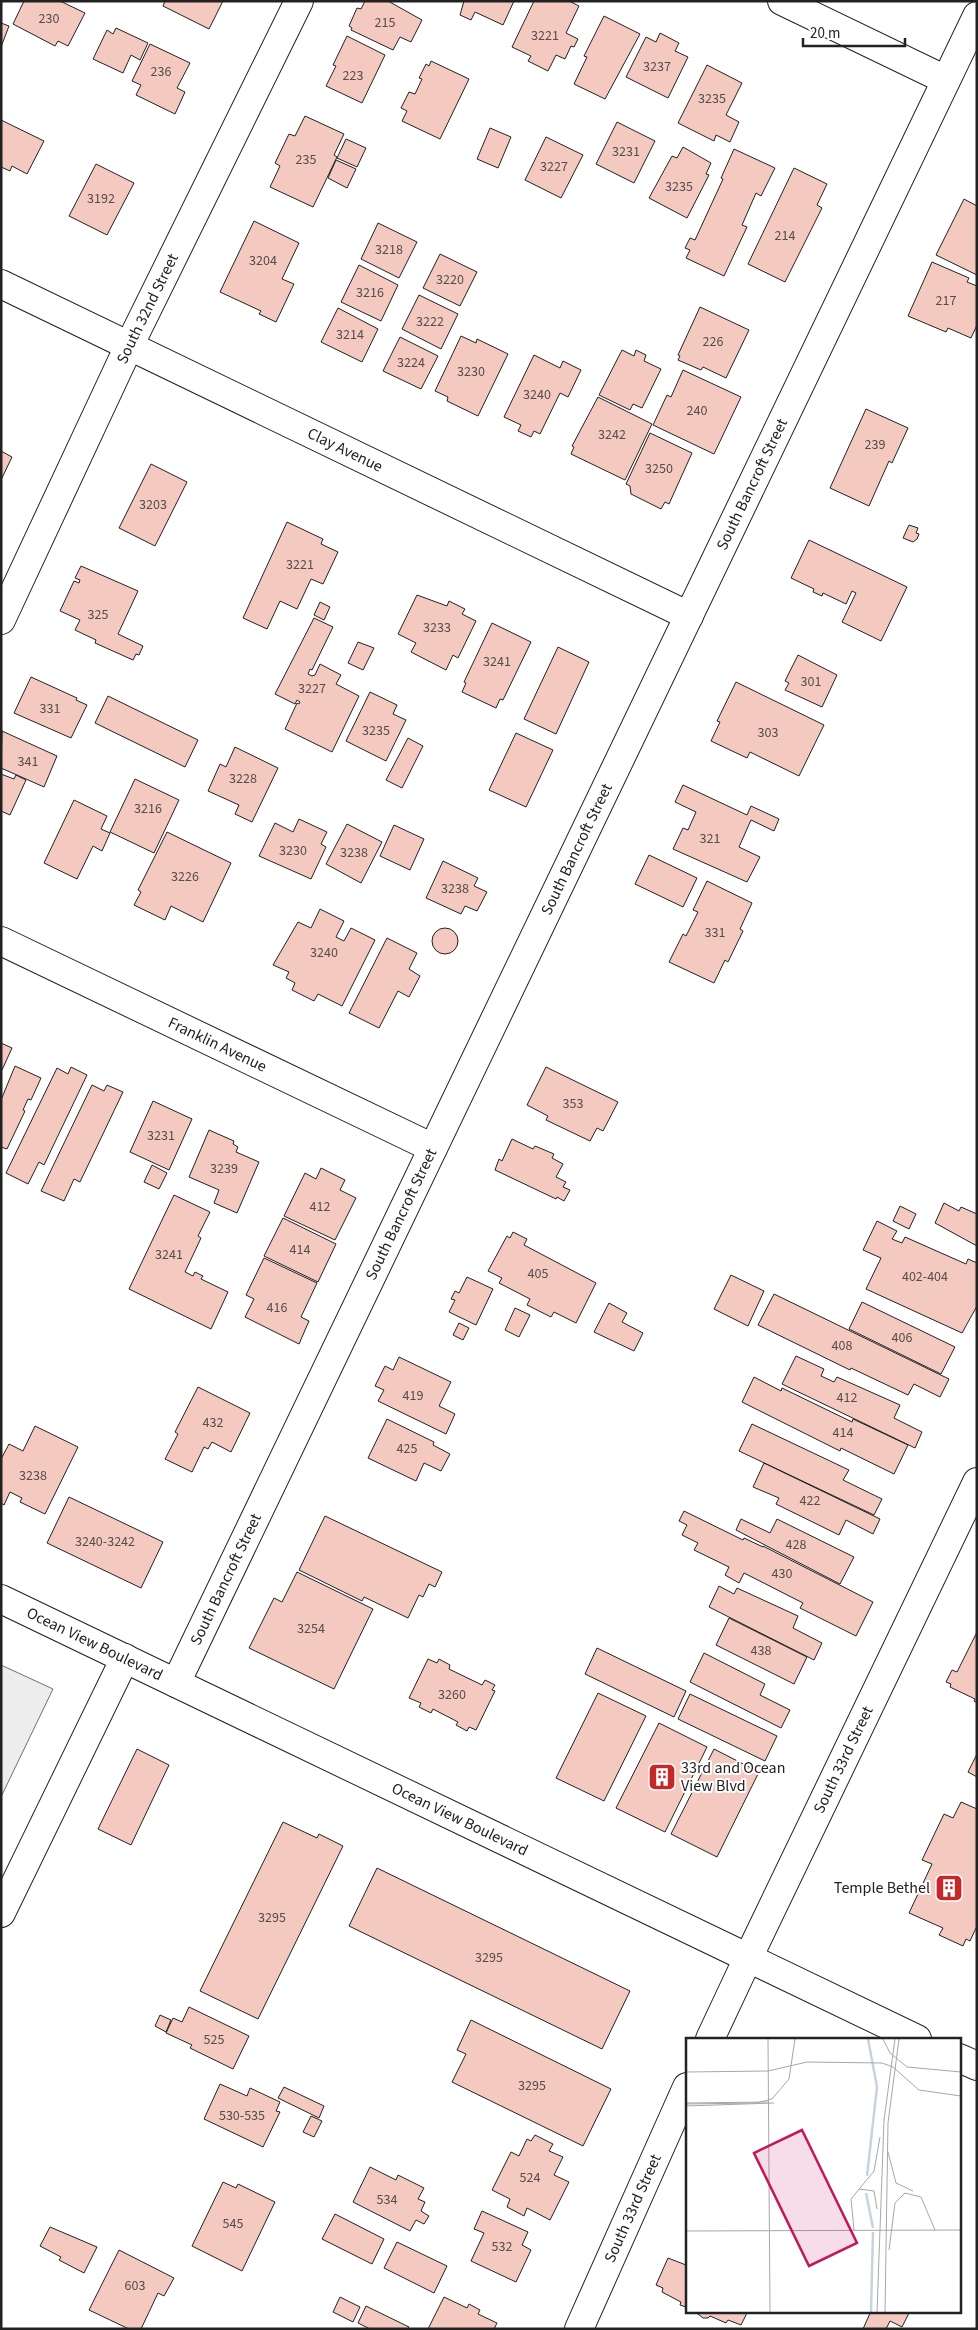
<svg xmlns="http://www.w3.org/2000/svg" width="978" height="2330" viewBox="0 0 978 2330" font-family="'Source Sans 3',sans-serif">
  <rect width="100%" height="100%" fill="#fff"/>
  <path fill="#ededed" stroke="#6f6f6f" d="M1,1665L53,1689L1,1797Z"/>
  <path fill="#f3c9c0" stroke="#222" d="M24,1H60L85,13L68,46L58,41L55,46L13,24Z
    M165,1H223L209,29L163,6Z
    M365,1H388L422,20L411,42L400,37L393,50L351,30L352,28L349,26L357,8L361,9Z
    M464,1H514L503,25L475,12L471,20L460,15Z
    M534,1H569L579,6L566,33L578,39L574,47L571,46L565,59L556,55L548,71L528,61L531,56L512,47Z
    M604,16L640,34L605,99L574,84L587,57L584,56Z
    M1,23L9,26L1,47Z
    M116,28L148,43L140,60L131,55L123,73L93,59L107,30L113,34Z
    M660,33L679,43L675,51L688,57L668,98L626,77L646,37L656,42Z
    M347,36L385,55L362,103L326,86L336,66L333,65Z
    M150,44L190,63L177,88L185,92L175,114L136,95L141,85L132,81Z
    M431,61L469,79L440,139L402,121L407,111L401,108L409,92L415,94L422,79L419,78L426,64L429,66Z
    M707,65L742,83L726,115L739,122L730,142L716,135L714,141L678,123Z
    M305,116L344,134L334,155L337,157L313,207L270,187L280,166L275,163L289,134L295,136Z
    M1,120L44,141L27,174L12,166L10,171L1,167Z
    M617,122L655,141L634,183L596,164Z
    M490,128L511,137L498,168L477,159Z
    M546,137L583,155L561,198L525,180Z
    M346,139L366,148L357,167L337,158Z
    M683,147L711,163L706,174L709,175L687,218L649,198L672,156L677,158Z
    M734,149L775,168L761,196L756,193L742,225L747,227L724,276L686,258L690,250L685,248L690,238L695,240L723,179L721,178Z
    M336,160L356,169L347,188L328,178Z
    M96,164L134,183L107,235L69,216Z
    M794,168L827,184L817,205L822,208L785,282L748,264Z
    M964,199L977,206V275L936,255Z
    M254,221L299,243L282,279L294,284L276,322L259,314L261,311L220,292Z
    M378,223L417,242L399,278L361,259Z
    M440,254L477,272L460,306L423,288Z
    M932,262L969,278L967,282L977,286V325L971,338L948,328L946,332L908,316Z
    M359,265L398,285L381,321L341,302Z
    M419,295L458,314L441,349L402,329Z
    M700,307L749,330L726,378L703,367L701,370L678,360L680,356L678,355Z
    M338,308L378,329L362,362L321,342Z
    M461,336L476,343L477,339L508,354L478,416L447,401L448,397L435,391Z
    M400,337L438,356L421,389L383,371Z
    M622,350L634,356L636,350L646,355L644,361L661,369L642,408L633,404L630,410L599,395Z
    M534,355L560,368L563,361L581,370L568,397L560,393L540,434L534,431L531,437L518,431L521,425L504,417Z
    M683,370L741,397L714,454L653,425L667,395L671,397Z
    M598,397L652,424L625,480L571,454L574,447L572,446Z
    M866,409L908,428L892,463L889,461L869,506L830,488Z
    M650,433L692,453L669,504L665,502L661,509L631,494L630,486L626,484Z
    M1,451L12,457L1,480Z
    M151,464L187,482L155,546L119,528Z
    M287,522L323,539L321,544L338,552L323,584L311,579L297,609L280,601L267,629L243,618Z
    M909,525L918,528L916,533L919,534L917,539L913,542L903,538Z
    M809,540L907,587L881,641L842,622L856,593L852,591L846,604L823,593L822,596L813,592L814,589L791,578Z
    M81,566L138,591L118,634L143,646L139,655L136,654L133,660L95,643L96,640L75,630L80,620L60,611L74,581L79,583L80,580L75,578Z
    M417,595L447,606L449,601L465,609L462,614L476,621L458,658L453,655L446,670L411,652L416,643L398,634Z
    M320,602L330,607L324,620L314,615Z
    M314,618L333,627L312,670L310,669L308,674L312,676L315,675L320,664L341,675L336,684L359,696L332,752L285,729L297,703L299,704L300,702L297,700L295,704L275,694Z
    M492,623L531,642L503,700L500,699L496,708L462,692L466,683L464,682Z
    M358,642L374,648L363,670L348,663Z
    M558,647L589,662L556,734L524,719Z
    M798,655L837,675L822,707L785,690L789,683L785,681Z
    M31,677L77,698L76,700L87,705L71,738L14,713Z
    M736,682L824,725L799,776L750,752L747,758L711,741L720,722L717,721Z
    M370,692L397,705L393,714L406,720L386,761L346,741Z
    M108,696L198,740L185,767L95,723Z
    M2,731L57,756L44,787L1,768Z
    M516,733L553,750L526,807L489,790Z
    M408,738L423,746L402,788L386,780Z
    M235,747L278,768L252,822L235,814L239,805L208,791L220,764L226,767Z
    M1,774L14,779L16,775L26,780L10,815L1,811Z
    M135,779L179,800L154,853L110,832Z
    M683,785L747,815L751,806L779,819L774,831L751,820L739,847L760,857L747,882L673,849L683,828L688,830L696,812L675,802Z
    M74,800L107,816L101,829L110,833L102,851L93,846L77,879L44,863Z
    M299,819L327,832L321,844L326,847L311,879L259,856L275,823L293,832Z
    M347,824L382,842L361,883L326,864Z
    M394,825L424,839L410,870L380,856Z
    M167,832L231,863L203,922L171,906L165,920L134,905L141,892L138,890Z
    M649,855L697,878L683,907L635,884Z
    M443,861L478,878L474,886L487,892L477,911L465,906L461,914L426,898Z
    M707,881L752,903L740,929L743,931L728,962L725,960L714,983L669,962L683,934L686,936L698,912L693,910Z
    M320,909L344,921L336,937L344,941L351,928L375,940L342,1006L318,994L314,1001L292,990L295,983L286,978L289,972L273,965L298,922L311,928Z
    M432 941a13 13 0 1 1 26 0a13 13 0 1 1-26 0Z
    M387,938L417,953L409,969L420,976L409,997L398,991L379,1028L349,1013Z
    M1,1043L12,1048L2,1070L1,1069Z
    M15,1066L41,1078L31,1100L28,1099L23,1110L25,1111L7,1149L1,1147V1100Z
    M71,1067L87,1075L44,1165L39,1162L28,1184L6,1173L57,1068L68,1074Z
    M546,1067L618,1102L603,1131L597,1128L590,1141L546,1120L548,1116L527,1105Z
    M92,1085L104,1091L107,1085L123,1092L80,1182L74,1179L64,1201L41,1191Z
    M153,1101L192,1119L169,1170L130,1152Z
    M209,1130L234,1141L233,1144L238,1147L236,1152L259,1162L237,1213L214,1203L219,1190L189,1177Z
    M512,1139L533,1149L535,1146L554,1154L552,1158L563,1164L556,1177L566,1182L563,1187L570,1190L564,1201L557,1197L556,1199L495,1170L499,1159L502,1161Z
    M152,1165L167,1173L159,1189L144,1182Z
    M321,1168L345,1180L340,1190L356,1198L335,1240L284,1216L305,1173L316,1179Z
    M174,1195L210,1212L198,1236L201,1238L185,1272L193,1276L195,1272L203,1276L201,1279L228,1292L211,1329L129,1289Z
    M944,1203L959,1211L961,1207L977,1214V1246L935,1223Z
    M900,1206L916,1214L909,1229L893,1221Z
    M283,1218L336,1244L318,1282L264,1256Z
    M877,1221L897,1231L892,1239L902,1243L905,1237L966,1264L968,1259L977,1263V1306L962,1333L866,1289L881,1258L863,1250Z
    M513,1232L527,1239L524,1245L596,1283L576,1323L554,1312L551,1317L527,1305L530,1299L499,1283L502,1278L488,1271L507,1236L510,1238Z
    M264,1258L317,1283L301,1317L309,1321L299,1344L245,1317L254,1299L246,1295Z
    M731,1275L764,1291L748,1326L714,1309Z
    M467,1277L493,1289L476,1325L449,1312L455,1300L451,1299L455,1291L459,1293Z
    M774,1294L949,1379L940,1397L914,1384L908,1395L851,1368L850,1370L758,1325Z
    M862,1302L955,1347L941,1374L849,1329Z
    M609,1303L627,1313L622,1322L643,1333L634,1351L594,1332Z
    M515,1308L530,1315L519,1337L505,1330Z
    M459,1323L469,1328L463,1340L453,1335Z
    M796,1356L824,1369L821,1376L834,1382L837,1377L900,1405L894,1418L922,1432L915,1448L782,1384Z
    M399,1357L451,1382L439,1406L455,1414L446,1434L378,1401L384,1390L375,1386L385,1366L393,1370Z
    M754,1377L781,1391L782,1388L852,1422L853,1419L908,1445L894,1474L841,1448L840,1451L742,1402Z
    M198,1387L250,1413L231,1452L212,1442L208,1449L204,1447L192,1472L165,1459L178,1434L175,1432Z
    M387,1419L434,1442L433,1445L450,1454L441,1471L424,1463L416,1481L368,1458Z
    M752,1424L849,1470L843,1480L882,1499L874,1515L739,1451Z
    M35,1426L78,1447L45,1514L20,1502L22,1498L10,1492L4,1505L1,1503V1459L9,1444L23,1451Z
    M764,1463L880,1519L873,1534L846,1520L839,1535L776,1504L779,1498L753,1487Z
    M69,1497L163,1542L141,1588L47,1543Z
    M684,1511L743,1540L744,1538L763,1547V1546L873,1602L856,1636L800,1608L803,1603L744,1573L739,1583L725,1575L729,1567L694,1550L698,1543L682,1535L687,1525L679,1521Z
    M325,1516L442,1572L435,1587L429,1584L423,1597L419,1595L408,1618L364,1597L362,1601L299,1570Z
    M741,1519L770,1533L777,1519L854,1557L840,1584L736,1530Z
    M297,1572L373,1609L334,1689L249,1648L274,1598L282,1602Z
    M719,1586L734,1594L737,1588L798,1616L793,1628L822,1643L814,1660L709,1607Z
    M729,1618L807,1657L794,1684L716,1645Z
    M977,1632V1703L974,1701L975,1699L950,1687L951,1684L946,1682L952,1670L957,1672Z
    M597,1648L686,1691L674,1717L585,1674Z
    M704,1653L765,1684L760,1695L790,1710L781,1728L690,1682Z
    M428,1659L437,1663L439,1659L450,1665L449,1669L482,1685L485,1680L495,1685L492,1690L495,1691L476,1730L469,1727L467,1731L456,1725L458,1722L433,1709L431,1713L419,1707L421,1703L409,1698Z
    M598,1693L646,1716L604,1801L556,1778Z
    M690,1694L777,1736L765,1761L678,1719Z
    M659,1723L707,1747L665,1832L616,1808Z
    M137,1749L169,1765L131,1845L98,1829Z
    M714,1749L759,1772L717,1857L671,1834Z
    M977,1754V1777L968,1772Z
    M961,1802L977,1809V1926L970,1941L966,1939L963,1946L939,1935L943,1928L909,1913L932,1864L922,1860L944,1814L953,1818Z
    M283,1822L317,1838L319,1834L343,1846L258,2019L200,1991Z
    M377,1868L630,1991L602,2049L349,1926Z
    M189,2007L249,2036L233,2069L190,2048L192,2045L166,2033L173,2018L182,2022Z
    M160,2015L171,2020L166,2032L155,2026Z
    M471,2020L611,2089L583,2146L452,2082L466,2054L457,2050Z
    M220,2084L247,2096L250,2088L280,2102L276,2111L280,2112L263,2147L204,2119Z
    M284,2087L324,2106L319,2118L278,2098Z
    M311,2116L322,2121L314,2137L303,2132Z
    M535,2135L553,2144L549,2151L563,2157L554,2175L569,2182L550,2220L527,2208L524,2216L507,2207L510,2199L492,2190L511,2152L519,2156L527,2139L531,2141Z
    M370,2167L396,2180L398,2175L424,2188L418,2199L425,2202L421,2211L429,2216L424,2224L416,2220L410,2231L353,2202Z
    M223,2182L236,2188L238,2184L275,2202L242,2271L192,2246Z
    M482,2211L528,2232L522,2245L531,2250L516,2282L471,2261L484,2233L474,2229Z
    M335,2214L384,2239L372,2264L322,2239Z
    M50,2227L97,2247L84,2273L59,2260L61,2257L40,2246Z
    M397,2242L447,2266L434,2293L384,2268Z
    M119,2250L174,2278L164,2296L158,2293L141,2329H129L89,2310Z
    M668,2258L686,2265L687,2264L686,2307L680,2305L681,2302L662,2292L663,2288L656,2285Z
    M340,2297L360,2307L353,2322L333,2312Z
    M444,2297L467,2308L469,2304L480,2310L478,2314L497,2323L494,2329H428Z
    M366,2306L409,2327L408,2329H370L358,2323Z
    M694,2311H748L741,2325L728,2320L726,2323L710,2316L708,2318H703Z
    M871,2311H910L902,2327L890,2321L886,2329H863Z"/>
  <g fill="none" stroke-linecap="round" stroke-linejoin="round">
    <defs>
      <g id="street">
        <path d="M782,1L946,80"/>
        <path id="s1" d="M1,284L689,616"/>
        <path id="s2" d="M1,941L433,1148"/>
        <path id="s3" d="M176,1683L977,16"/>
        <path d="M1,1913L125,1658"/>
        <path d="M710,2039L748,1958"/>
        <path id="s4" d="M579,2329L687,2087"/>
      </g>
      <g id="secondary">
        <path id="s5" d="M1,620L129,346L299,1"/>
        <path id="s6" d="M1,1599L917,2039"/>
        <path id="s7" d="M748,1958L977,1482"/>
        <path d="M959,2058L977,2066"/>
      </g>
    </defs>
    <use href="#street" stroke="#222" stroke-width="30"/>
    <use href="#secondary" stroke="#222" stroke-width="30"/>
    <use href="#street" stroke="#fff" stroke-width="28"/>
    <use href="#secondary" stroke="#fff" stroke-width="28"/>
  </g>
  <defs>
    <symbol id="building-square" viewBox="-11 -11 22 22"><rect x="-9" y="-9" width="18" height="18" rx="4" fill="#c62828" stroke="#fff"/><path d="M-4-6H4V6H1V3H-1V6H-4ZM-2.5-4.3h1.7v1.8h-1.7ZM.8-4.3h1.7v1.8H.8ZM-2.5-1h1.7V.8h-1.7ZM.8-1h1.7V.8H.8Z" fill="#fff"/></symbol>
  </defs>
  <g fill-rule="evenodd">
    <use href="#building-square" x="646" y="1761" width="32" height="32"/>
    <use href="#building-square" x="933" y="1872" width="32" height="32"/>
  </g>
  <g text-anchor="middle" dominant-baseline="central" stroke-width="4" stroke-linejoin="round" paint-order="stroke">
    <g font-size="14" fill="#564c4a">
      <text x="49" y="19">230</text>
      <text x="385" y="23">215</text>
      <text x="545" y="36">3221</text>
      <text x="657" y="67">3237</text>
      <text x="161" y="72">236</text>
      <text x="353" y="76">223</text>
      <text x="712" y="99">3235</text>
      <text x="626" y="152">3231</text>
      <text x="306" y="160">235</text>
      <text x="554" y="167">3227</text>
      <text x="679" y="187">3235</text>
      <text x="101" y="199">3192</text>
      <text x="785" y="236">214</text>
      <text x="389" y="250">3218</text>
      <text x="263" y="261">3204</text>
      <text x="450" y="280">3220</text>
      <text x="370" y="293">3216</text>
      <text x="946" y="301">217</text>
      <text x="430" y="322">3222</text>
      <text x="350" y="335">3214</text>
      <text x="713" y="342">226</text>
      <text x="411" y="363">3224</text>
      <text x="471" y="372">3230</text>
      <text x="537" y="395">3240</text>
      <text x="697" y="411">240</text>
      <text x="612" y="435">3242</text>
      <text x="875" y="445">239</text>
      <text x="659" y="469">3250</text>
      <text x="153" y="505">3203</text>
      <text x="300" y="565">3221</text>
      <text x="98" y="615">325</text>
      <text x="437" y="628">3233</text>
      <text x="497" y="662">3241</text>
      <text x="811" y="682">301</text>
      <text x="312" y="689">3227</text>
      <text x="50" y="709">331</text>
      <text x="376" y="731">3235</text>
      <text x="768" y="733">303</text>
      <text x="28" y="762">341</text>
      <text x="243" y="779">3228</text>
      <text x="148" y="809">3216</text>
      <text x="710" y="839">321</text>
      <text x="293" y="851">3230</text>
      <text x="354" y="853">3238</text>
      <text x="185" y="877">3226</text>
      <text x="455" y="889">3238</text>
      <text x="715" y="933">331</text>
      <text x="324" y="953">3240</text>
      <text x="573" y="1104">353</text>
      <text x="161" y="1136">3231</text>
      <text x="224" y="1169">3239</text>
      <text x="320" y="1207">412</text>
      <text x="300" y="1250">414</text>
      <text x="169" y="1255">3241</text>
      <text x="538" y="1274">405</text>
      <text x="925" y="1277">402-404</text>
      <text x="277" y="1308">416</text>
      <text x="902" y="1338">406</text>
      <text x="842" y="1346">408</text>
      <text x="413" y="1396">419</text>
      <text x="847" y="1398">412</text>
      <text x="213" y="1423">432</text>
      <text x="843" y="1433">414</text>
      <text x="407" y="1449">425</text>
      <text x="33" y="1476">3238</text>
      <text x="810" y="1501">422</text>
      <text x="105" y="1542">3240-3242</text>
      <text x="796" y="1545">428</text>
      <text x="782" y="1574">430</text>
      <text x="311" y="1629">3254</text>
      <text x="761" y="1651">438</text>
      <text x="452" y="1695">3260</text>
      <text x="272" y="1918">3295</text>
      <text x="489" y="1958">3295</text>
      <text x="214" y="2040">525</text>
      <text x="532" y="2086">3295</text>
      <text x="242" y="2116">530-535</text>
      <text x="530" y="2178">524</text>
      <text x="387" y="2200">534</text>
      <text x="233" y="2224">545</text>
      <text x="502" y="2247">532</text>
      <text x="135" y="2286">603</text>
    </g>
    <g font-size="16" fill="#222" stroke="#fff">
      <text stroke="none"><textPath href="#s5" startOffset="344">South 32nd Street</textPath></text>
      <text stroke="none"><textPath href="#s1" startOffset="382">Clay Avenue</textPath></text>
      <text stroke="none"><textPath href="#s3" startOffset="1330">South Bancroft Street</textPath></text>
      <text stroke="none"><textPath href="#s3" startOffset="925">South Bancroft Street</textPath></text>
      <text stroke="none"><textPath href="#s2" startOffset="240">Franklin Avenue</textPath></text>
      <text stroke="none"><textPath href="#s3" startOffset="520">South Bancroft Street</textPath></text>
      <text stroke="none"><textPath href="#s3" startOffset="115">South Bancroft Street</textPath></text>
      <text stroke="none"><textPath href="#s6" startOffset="104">Ocean View Boulevard</textPath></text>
      <text stroke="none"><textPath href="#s7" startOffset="220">South 33rd Street</textPath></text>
      <text stroke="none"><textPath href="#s6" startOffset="509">Ocean View Boulevard</textPath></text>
      <text stroke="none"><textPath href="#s4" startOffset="132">South 33rd Street</textPath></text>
    </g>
    <g font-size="16" fill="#222" stroke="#fff" text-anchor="start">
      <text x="681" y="1768">33rd and Ocean<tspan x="681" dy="18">View Blvd</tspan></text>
      <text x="930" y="1888" text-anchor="end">Temple Bethel</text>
    </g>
  </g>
  <g transform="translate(686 2038)">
    <rect width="275" height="275" fill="#fff"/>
    <path fill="none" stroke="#c7d3dd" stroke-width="2.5" d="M181,138L191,49L182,1M180,155L187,190M185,274L187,194"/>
    <path fill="none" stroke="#a7a7a7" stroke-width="1" d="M82,1L84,274M197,1L204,15L221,29L275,34M0,34L82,33L121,24L196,25L207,29L233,52L275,58M0,65L82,64M0,66L70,65L86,61L103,41L109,1M0,68L88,65M202,114L210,145L227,153M173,151L188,153L191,171M168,192L165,161L188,133L194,99M0,193L275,192M203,212L209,165L219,155L235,159L249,192M191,274L198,82L209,1M199,274L202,85L213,1"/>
    <path fill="#c2185b" fill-opacity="0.15" stroke="#c2185b" stroke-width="2.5" d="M116,92L171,205L123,228L68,115Z"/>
    <rect width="275" height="275" fill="none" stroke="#222" stroke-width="2.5"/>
  </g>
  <rect width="978" height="2330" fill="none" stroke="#222222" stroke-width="5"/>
  <path d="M803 38v8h102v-8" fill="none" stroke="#222222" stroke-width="2.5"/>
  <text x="810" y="38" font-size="15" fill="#222222" stroke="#ffffff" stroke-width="4" paint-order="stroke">20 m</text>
</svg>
